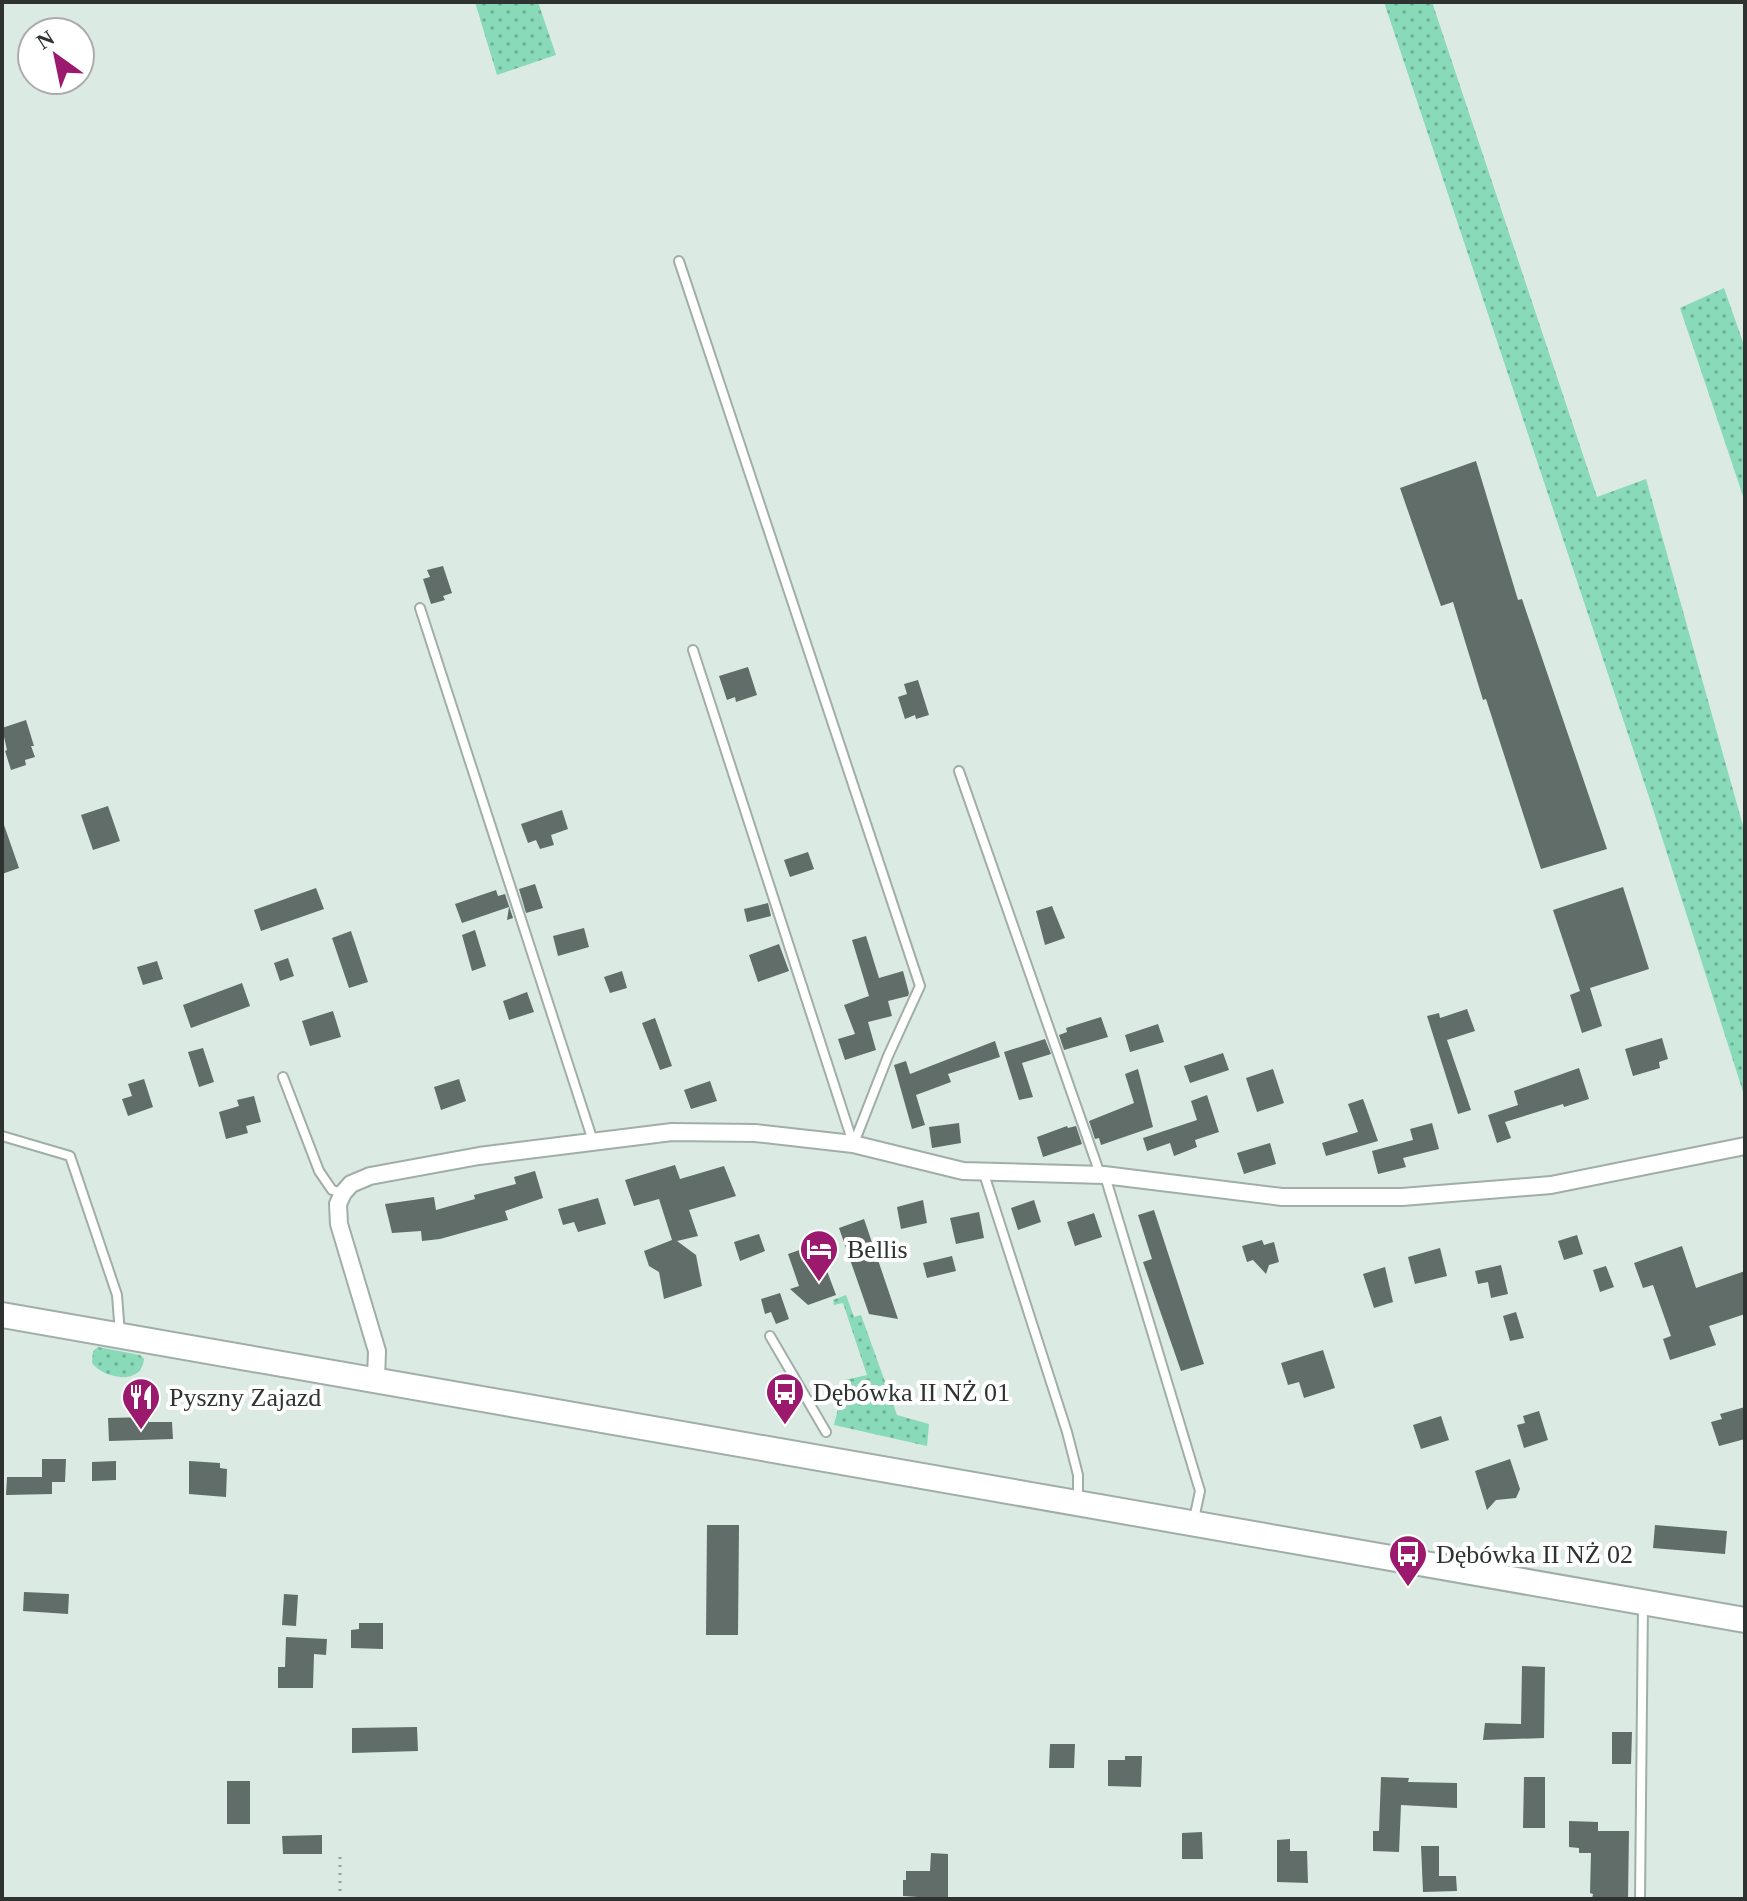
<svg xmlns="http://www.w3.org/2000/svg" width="1747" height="1901" viewBox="0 0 1747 1901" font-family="'Times New Roman',serif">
  <defs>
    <pattern id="grass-dots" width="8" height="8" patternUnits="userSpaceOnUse" patternTransform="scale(2)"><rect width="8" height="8" fill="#88dab8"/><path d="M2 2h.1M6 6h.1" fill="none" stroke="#70b196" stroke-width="1.8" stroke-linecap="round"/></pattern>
  </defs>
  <rect width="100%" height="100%" fill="#dbeae3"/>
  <path fill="url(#grass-dots)" d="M475,2H538L556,55L497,75Z
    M1384,2H1432L1597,497L1646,479L1745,833V1098L1651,803Z
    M1724,288L1745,348V502L1680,308Z
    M846,1295L854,1317L861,1315L897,1415L929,1424L927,1446L834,1425L845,1380L867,1375L843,1303L834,1305L833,1300Z
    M98,1347L140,1355L144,1359C142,1386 104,1379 92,1363L93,1351Z"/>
  <path fill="#616d68" d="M1476,461L1518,600L1522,599L1607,849L1541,869L1486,699L1483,700L1453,602L1441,606L1400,488Z
    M443,566L452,593L443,596L445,600L431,604L423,579L430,577L427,570Z
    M748,667L757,695L736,702L735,697L727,700L719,676Z
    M918,680L929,715L916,719L915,715L905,719L898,697L907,694L904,684Z
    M26,720L34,746H31L35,757L25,760L26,765L11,770L5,751L7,750L2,728Z
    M108,806L120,841L93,850L81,815Z
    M562,810L568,829L551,835L554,845L540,849L536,840L528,843L521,824Z
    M2,825H4L19,868L2,874Z
    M808,852L814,869L790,877L784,860Z
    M535,884L543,908L526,913L519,889Z
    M1623,887L1649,969L1590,988L1602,1026L1582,1033L1570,995L1580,991L1553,910Z
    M316,888L324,909L261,931L254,910Z
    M496,890L498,896L505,894L513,918L507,920L509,907L462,923L455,904Z
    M768,903L771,916L747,922L744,909Z
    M1052,906L1065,938L1045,945L1036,911Z
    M584,928L589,947L558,956L553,936Z
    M475,930L486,966L472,971L462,935Z
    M351,931L368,982L349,988L332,938Z
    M866,936L879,978L903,971L909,993L908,996L888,1001L892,1016L868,1022L876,1050L845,1060L838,1039L855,1034L844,1005L869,996L852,940Z
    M779,944L789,971L758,982L749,955Z
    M288,958L294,976L280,981L274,963Z
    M157,961L163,979L143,985L137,967Z
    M622,971L627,988L610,993L604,977Z
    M242,983L250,1006L191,1028L183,1005Z
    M527,992L534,1012L509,1020L503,1001Z
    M1467,1009L1475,1031L1447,1040L1471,1110L1458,1114L1427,1016L1439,1013L1440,1018Z
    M333,1011L341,1037L310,1046L302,1021Z
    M1101,1017L1108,1037L1064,1050L1059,1035L1067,1032L1066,1028Z
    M655,1018L672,1066L660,1070L642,1023Z
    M1158,1024L1164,1042L1130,1052L1125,1035Z
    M1662,1038L1668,1059L1659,1062L1660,1068L1633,1076L1625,1049Z
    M1045,1039L1051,1054L1022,1063L1033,1097L1019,1100L1004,1052Z
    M995,1041L1000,1057L948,1074L951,1082L916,1095L925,1125L912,1129L894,1065L906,1061L910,1074Z
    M203,1048L214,1082L199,1087L188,1052Z
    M1223,1053L1229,1070L1190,1083L1184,1066Z
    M1579,1068L1589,1099L1564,1107L1563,1104L1505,1122L1511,1138L1497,1143L1488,1115L1518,1105L1514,1091Z
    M1138,1069L1153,1127L1101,1145L1099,1138L1095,1139L1089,1121L1134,1103L1125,1074Z
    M1273,1069L1284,1103L1257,1112L1246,1078Z
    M144,1079L153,1107L128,1116L122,1099L132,1096L128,1084Z
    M459,1079L466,1101L441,1110L434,1087Z
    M710,1081L717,1101L691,1109L684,1090Z
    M1207,1095L1219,1132L1195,1140L1197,1147L1174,1156L1170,1143L1147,1151L1143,1138L1197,1120L1191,1101Z
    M254,1096L261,1122L246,1126L248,1133L226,1139L219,1112L239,1106L237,1100Z
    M1363,1099L1378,1141L1326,1156L1322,1143L1358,1132L1348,1104Z
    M959,1123L961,1143L932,1148L929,1127Z
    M1432,1123L1439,1149L1403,1158L1406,1167L1378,1174L1372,1151L1413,1140L1410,1129Z
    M1067,1126L1068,1128L1076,1126L1082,1144L1043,1157L1037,1137Z
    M1270,1143L1276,1164L1244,1174L1237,1153Z
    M675,1165L680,1179L724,1166L736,1196L689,1210L698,1236L677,1241L696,1255L702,1286L664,1299L659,1272L649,1266L644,1251L672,1240L659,1199L634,1206L625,1180Z
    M535,1171L543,1198L505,1211L508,1220L440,1239L422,1241L421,1231L392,1233L385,1204L434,1197L436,1210L475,1199L474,1195L516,1184L514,1177Z
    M598,1198L606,1224L578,1232L574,1222L563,1225L558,1209Z
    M923,1200L927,1223L901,1229L897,1207Z
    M1034,1200L1041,1222L1018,1230L1011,1208Z
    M1154,1210L1204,1364L1181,1371L1143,1262L1152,1259L1138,1215Z
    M979,1212L984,1238L956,1244L950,1218Z
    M1094,1213L1102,1237L1075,1246L1067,1222Z
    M864,1219L878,1260L898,1319L869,1314L839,1228Z
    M759,1234L765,1251L740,1261L734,1242Z
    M1577,1235L1583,1254L1564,1260L1558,1241Z
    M1262,1240L1264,1245L1274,1242L1279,1262L1269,1265L1266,1274L1253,1260L1247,1262L1242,1246Z
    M817,1244L836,1295L808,1305L790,1289L799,1286L788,1254Z
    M1682,1246L1696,1288L1745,1271V1314L1709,1326L1716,1345L1670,1360L1663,1339L1671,1336L1653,1285L1643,1288L1634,1263Z
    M1440,1248L1447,1276L1415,1284L1408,1257Z
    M952,1256L956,1271L927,1278L923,1263Z
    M1501,1265L1508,1294L1491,1298L1488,1282L1478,1284L1475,1271Z
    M1606,1266L1614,1287L1600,1292L1593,1270Z
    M1385,1267L1393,1302L1374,1308L1363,1274Z
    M780,1293L789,1319L776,1324L771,1312L765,1314L761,1299Z
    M1516,1312L1524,1338L1510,1341L1503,1316Z
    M1323,1350L1335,1388L1304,1398L1299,1382L1288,1385L1281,1363Z
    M1745,1407V1439L1719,1446L1711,1422L1722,1419L1720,1414Z
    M1539,1411L1548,1440L1524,1448L1517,1425L1525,1423L1523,1416Z
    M1441,1416L1449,1440L1421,1449L1413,1425Z
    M149,1417V1422H172L173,1439L109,1441L108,1418Z
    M42,1459H66L65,1482H52V1494L6,1495L7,1477H42Z
    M1510,1459L1520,1489L1516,1498L1496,1500L1487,1510L1475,1471Z
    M116,1461V1480L92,1481V1462Z
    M189,1461L220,1463V1468L227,1469L226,1497L189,1494Z
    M707,1525H739L738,1635H706Z
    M1655,1525L1727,1531L1725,1554L1653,1548Z
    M24,1592L69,1594L68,1614L23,1611Z
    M284,1594L298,1595L296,1626L282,1625Z
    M359,1623H383V1649L351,1648V1630L359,1629Z
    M286,1637L327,1639L326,1655L314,1654L313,1688H278V1667H285Z
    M1522,1666L1545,1667L1544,1738L1483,1740L1485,1723L1521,1724Z
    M417,1727L418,1751L352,1753V1728Z
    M1612,1732H1632L1631,1764H1612Z
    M1050,1744H1075L1074,1768H1049Z
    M1125,1756H1142L1141,1787L1108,1786V1760H1125Z
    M1381,1777L1409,1778L1408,1782L1457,1783V1808L1401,1805L1399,1852L1373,1851V1831H1379Z
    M1524,1777H1545V1828H1523Z
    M227,1781H250V1824H227Z
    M1569,1821L1598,1822V1831H1629L1628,1899H1592L1593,1894L1590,1893L1591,1853H1579V1848L1569,1847Z
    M1202,1832L1203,1859H1182V1833Z
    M322,1835V1854H283L282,1836Z
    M1290,1839V1851H1307L1308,1883L1277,1882V1840Z
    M1421,1846H1439V1876H1456L1457,1891L1423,1892Z
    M931,1853L948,1854V1899L903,1896V1880H906V1871H930Z"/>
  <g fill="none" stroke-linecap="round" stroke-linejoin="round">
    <defs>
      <path id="lane" d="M679,261L920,986L888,1056L854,1143
        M420,608L593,1141
        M693,650L853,1143
        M959,771L1100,1174
        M283,1077L319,1171L332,1190L343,1193
        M2,1136L70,1156L117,1295L120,1334
        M983,1171L1067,1432L1078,1475V1502
        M1105,1176L1200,1491L1194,1519
        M770,1336L826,1432
        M1640,1899L1643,1603"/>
      <path id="street" d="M376,1379L377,1351L339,1224L338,1204L343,1193L351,1184L370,1176L479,1156L672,1132L755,1133L853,1144L963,1171L1104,1175L1282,1197H1402L1551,1185L1745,1146"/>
      <path id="secondary" d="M2,1315L1745,1620"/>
    </defs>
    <use href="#lane" stroke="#a0aea8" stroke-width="12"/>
    <use href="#street" stroke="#a0aea8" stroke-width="20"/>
    <use href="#secondary" stroke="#a0aea8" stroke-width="28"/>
    <path stroke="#97a29d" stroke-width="3" stroke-dasharray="2 6" stroke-linecap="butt" d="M340,1899V1851"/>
    <use href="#lane" stroke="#fff" stroke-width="8"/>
    <use href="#street" stroke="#fff" stroke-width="16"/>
    <use href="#secondary" stroke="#fff" stroke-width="24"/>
  </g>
  <defs>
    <symbol id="hotel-pin" viewBox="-11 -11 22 30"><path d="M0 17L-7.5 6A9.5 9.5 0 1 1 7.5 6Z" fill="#9c1a6d" stroke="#fff"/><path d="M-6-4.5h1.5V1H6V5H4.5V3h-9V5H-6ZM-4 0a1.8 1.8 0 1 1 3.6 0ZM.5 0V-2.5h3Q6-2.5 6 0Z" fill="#fff"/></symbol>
    <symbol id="bus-pin" viewBox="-11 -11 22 30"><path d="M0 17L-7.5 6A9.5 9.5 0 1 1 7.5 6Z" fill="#9c1a6d" stroke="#fff"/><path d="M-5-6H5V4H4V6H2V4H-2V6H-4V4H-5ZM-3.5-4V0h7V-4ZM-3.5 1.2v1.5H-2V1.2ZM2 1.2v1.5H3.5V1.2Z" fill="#fff"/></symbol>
    <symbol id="restaurant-pin" viewBox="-11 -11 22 30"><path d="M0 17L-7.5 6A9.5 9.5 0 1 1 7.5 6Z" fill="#9c1a6d" stroke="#fff"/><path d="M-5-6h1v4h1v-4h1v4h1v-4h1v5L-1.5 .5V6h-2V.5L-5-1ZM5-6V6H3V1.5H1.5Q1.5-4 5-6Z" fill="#fff"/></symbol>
  </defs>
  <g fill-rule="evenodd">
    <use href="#hotel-pin" x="797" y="1227" width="44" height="60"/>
    <use href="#bus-pin" x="763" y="1370" width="44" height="60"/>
    <use href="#restaurant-pin" x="119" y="1375" width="44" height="60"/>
    <use href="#bus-pin" x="1386" y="1532" width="44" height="60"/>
  </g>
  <g text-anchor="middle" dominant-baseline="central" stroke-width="8" stroke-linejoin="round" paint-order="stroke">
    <g font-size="26" fill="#2e3331" stroke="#fff" text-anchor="start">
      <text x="847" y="1249">Bellis</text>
      <text x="813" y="1392">Dębówka II NŻ 01</text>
      <text x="169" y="1397">Pyszny Zajazd</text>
      <text x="1436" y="1554">Dębówka II NŻ 02</text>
    </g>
  </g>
  <rect width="1747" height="1901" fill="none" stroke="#2e3331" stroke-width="8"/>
  <g transform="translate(56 56) rotate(327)"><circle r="38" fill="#ffffff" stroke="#abadad" stroke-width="2"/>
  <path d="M0-6L14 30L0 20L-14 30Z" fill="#9c1a6d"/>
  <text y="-12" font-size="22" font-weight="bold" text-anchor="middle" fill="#2e3331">N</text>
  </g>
</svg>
